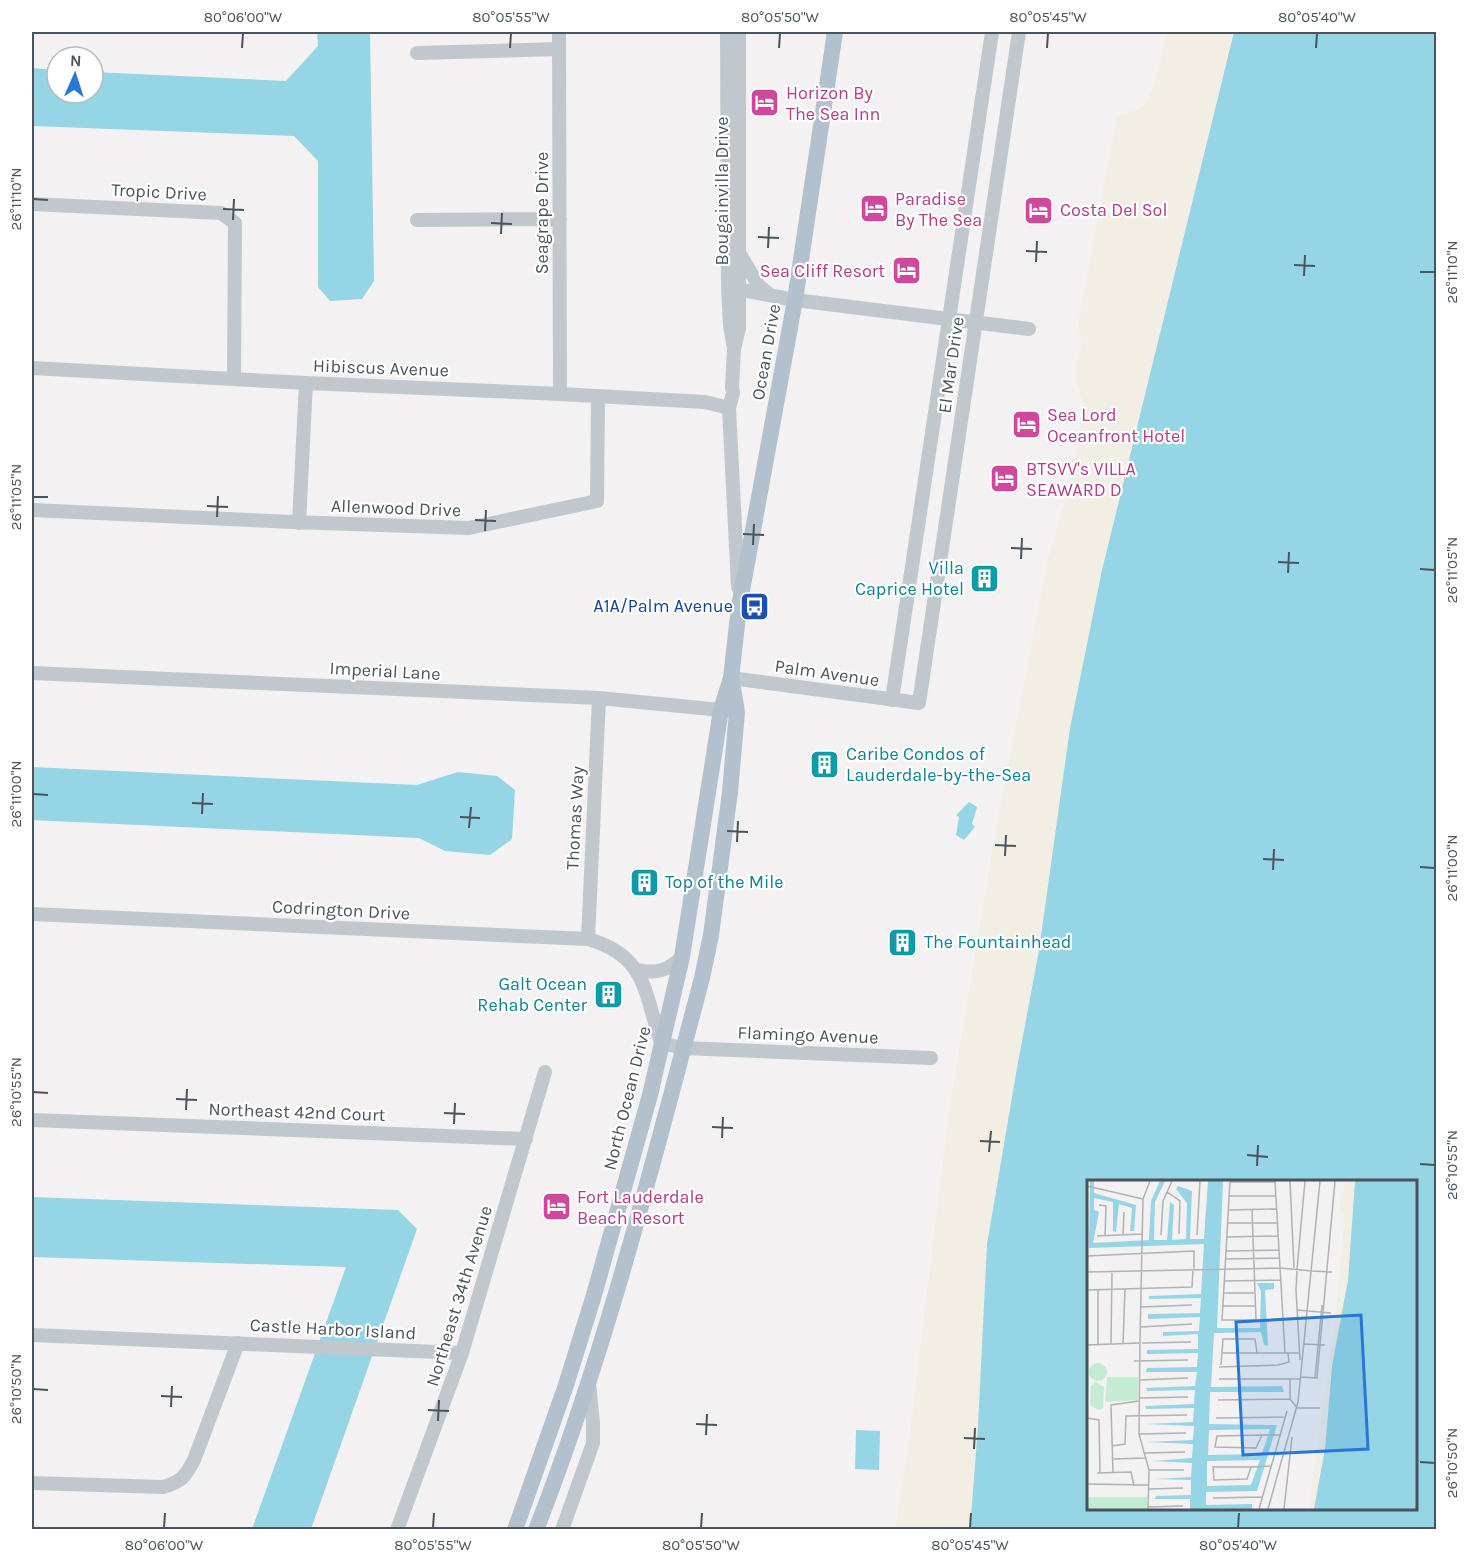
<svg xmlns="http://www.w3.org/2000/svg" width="1468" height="1561" viewBox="0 0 1468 1561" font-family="Karla,sans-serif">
  <rect width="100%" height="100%" fill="#f3f1f1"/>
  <path fill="#f2eee4" d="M1166,32H1234L1102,570L1070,728L1039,950L1017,1068L987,1244L978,1426L970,1529L895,1530L908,1449L949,1112L995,835L1048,559L1067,497L1084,408L1075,373L1082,342L1078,325L1117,116C1124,114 1134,112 1140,108C1156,98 1163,50 1166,32Z"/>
  <path fill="#95d5e5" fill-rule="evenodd" d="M317,32H370L374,281L362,299L330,301L318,287V161L294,136L32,126V68L57,70V93H93V72L286,81L318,46Z
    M1234,32H1436V1529H970L978,1426L987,1244L1017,1068L1039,950L1070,728L1102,570ZM1088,1182H1416V1508H1088Z
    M32,767L417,785L458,772L497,776L515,790L512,839L490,855L445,851L419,838L32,820Z
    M969,802L977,807L972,824L975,827L964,840L956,835L959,817L956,815Z
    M32,1197L398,1210L417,1229L311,1529H252L346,1267L32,1257Z
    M856,1430L880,1431L879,1470L855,1469Z"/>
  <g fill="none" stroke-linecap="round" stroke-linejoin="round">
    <path stroke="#c0c8ce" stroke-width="14" d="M559,32L560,394
      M727,32L728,287L730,325L733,344
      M417,53L559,49
      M32,204L221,213L235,223L234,378
      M417,220L560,219
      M741,256L759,286L770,295
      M731,288L795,300L1029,329
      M32,368L306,383L560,394L705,402L729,408
      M32,510L292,522L469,528L597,501L598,396
      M299,523L306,383
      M738,587L729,408L733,393L732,387L734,349L739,328V32
      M32,673L599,698L731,711
      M731,678L919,703L1019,32
      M892,700L992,32
      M32,914L588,939C647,956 644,992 661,1043L683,1048L931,1058
      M588,939L599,698
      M638,970C657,974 669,970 682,957
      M32,1120L526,1139
      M32,1335L462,1353
      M32,1483L163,1487C181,1482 185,1477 194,1460L238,1343
      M397,1530L462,1353L545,1072
      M562,1530L593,1443V1423L589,1383"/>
    <path stroke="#b3c0cd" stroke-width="16" d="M515,1530L566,1385L594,1295L650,1095L682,957L721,710L731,678L739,607L795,300L835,32
      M536,1530C606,1351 653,1163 702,978L711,935L730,792L737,712L732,682"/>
  </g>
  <path fill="none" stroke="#4a545d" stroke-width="2" d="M242,48L243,33M510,48L511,33M779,48L780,33M1047,48L1048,33M1316,48L1317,33M33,199L48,200M223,209L244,210M233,220L234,199M491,223L512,224M501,234L502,213M758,237L779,238M768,248L769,227M1026,251L1047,252M1036,262L1037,241M1294,265L1315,266M1420,272H1435M1304,276L1305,255M33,497H48M207,506L228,507M217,517L218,496M475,520L496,521M485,531L486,510M743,534L764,535M753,545L754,524M1011,548L1032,549M1021,559L1022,538M1278,562L1299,563M1420,569L1435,570M1288,573L1289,552M33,794L48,795M192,803L213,804M202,814L203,793M460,817L480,818M469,828L471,807M727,831L748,832M737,842L738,821M995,845L1016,846M1005,856L1006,835M1263,859L1284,860M1420,867L1435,868M1273,870L1274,849M33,1092L48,1093M176,1099L197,1100M186,1110L187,1089M444,1113L465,1114M454,1124L455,1103M712,1127L733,1128M722,1138L723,1117M980,1141L1000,1142M989,1152L991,1131M1247,1155L1268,1157M1420,1164L1435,1165M1257,1166L1258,1145M33,1389L48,1390M161,1396L182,1397M171,1407L172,1386M428,1410L449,1411M438,1421L439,1400M696,1424L717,1425M706,1435L707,1414M964,1438L985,1439M974,1449L975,1428M1420,1462L1435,1463M164,1528L165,1513M433,1528L434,1513M701,1528L702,1513M970,1528L971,1513M1238,1528L1239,1513"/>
  <defs>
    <symbol id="hotel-square" viewBox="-11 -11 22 22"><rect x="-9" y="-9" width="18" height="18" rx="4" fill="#d1479c" stroke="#fff"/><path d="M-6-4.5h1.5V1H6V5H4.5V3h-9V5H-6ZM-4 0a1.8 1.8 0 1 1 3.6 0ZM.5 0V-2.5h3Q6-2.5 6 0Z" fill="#fff"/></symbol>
    <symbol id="building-square" viewBox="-11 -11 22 22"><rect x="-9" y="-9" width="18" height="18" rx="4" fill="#0f9aa8" stroke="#fff"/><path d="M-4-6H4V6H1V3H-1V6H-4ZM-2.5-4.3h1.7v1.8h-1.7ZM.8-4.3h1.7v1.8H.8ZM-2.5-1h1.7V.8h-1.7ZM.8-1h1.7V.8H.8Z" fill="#fff"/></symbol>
    <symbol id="bus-square" viewBox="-11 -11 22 22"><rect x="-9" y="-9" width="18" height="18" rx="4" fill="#1a4fb4" stroke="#fff"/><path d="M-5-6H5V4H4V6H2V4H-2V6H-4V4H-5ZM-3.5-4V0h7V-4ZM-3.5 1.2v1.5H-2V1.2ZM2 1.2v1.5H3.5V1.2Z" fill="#fff"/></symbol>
  </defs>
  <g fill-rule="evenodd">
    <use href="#hotel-square" x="748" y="86" width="33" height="33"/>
    <use href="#hotel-square" x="858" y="192" width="33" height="33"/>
    <use href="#hotel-square" x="1022" y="194" width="33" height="33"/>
    <use href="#hotel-square" x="890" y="254" width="33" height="33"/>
    <use href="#hotel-square" x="1010" y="408" width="33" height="33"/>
    <use href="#hotel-square" x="988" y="462" width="33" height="33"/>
    <use href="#building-square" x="968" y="562" width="33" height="33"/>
    <use href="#bus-square" x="738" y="590" width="33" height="33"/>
    <use href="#building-square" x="808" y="748" width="33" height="33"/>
    <use href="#building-square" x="628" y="866" width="33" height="33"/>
    <use href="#building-square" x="886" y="926" width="33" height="33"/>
    <use href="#building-square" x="592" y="978" width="33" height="33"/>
    <use href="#hotel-square" x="540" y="1190" width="33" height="33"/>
  </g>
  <g text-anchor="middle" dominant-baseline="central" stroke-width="4.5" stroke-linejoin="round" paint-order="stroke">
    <g font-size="18" fill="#b23c85" stroke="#fff" text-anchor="start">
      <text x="786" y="93">Horizon By<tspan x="786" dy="21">The Sea Inn</tspan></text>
      <text x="895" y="199">Paradise<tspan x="895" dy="21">By The Sea</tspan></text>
      <text x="1060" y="210">Costa Del Sol</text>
      <text x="885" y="271" text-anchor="end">Sea Cliff Resort</text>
      <text x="1047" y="415">Sea Lord<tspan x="1047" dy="21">Oceanfront Hotel</tspan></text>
      <text x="1026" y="469">BTSVV's VILLA<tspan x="1026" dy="21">SEAWARD D</tspan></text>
      <text x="577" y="1197">Fort Lauderdale<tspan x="577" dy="21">Beach Resort</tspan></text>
    </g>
    <g font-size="18" fill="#4a545d" stroke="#fff">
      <text transform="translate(722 191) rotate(-90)">Bougainvilla Drive</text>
      <text transform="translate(159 192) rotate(3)">Tropic Drive</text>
      <text transform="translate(542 213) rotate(-90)">Seagrape Drive</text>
      <text transform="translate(766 352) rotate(-80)">Ocean Drive</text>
      <text transform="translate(951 365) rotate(-82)">El Mar Drive</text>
      <text transform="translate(381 368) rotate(2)">Hibiscus Avenue</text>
      <text transform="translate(396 508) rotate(2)">Allenwood Drive</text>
      <text transform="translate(385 671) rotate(3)">Imperial Lane</text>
      <text transform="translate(827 673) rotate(8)">Palm Avenue</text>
      <text transform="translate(575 818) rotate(-87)">Thomas Way</text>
      <text transform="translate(341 910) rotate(3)">Codrington Drive</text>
      <text transform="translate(808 1035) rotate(2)">Flamingo Avenue</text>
      <text transform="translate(627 1098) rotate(-76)">North Ocean Drive</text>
      <text transform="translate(297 1112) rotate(2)">Northeast 42nd Court</text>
      <text transform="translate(459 1296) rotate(-73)">Northeast 34th Avenue</text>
      <text transform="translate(333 1329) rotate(3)">Castle Harbor Island</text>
    </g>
    <g font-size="18" fill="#0d838f" stroke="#fff" text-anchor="start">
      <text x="964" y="568" text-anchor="end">Villa<tspan x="964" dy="21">Caprice Hotel</tspan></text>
      <text x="846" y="754">Caribe Condos of<tspan x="846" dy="21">Lauderdale-by-the-Sea</tspan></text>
      <text x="665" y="882">Top of the Mile</text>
      <text x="924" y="942">The Fountainhead</text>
      <text x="587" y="984" text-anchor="end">Galt Ocean<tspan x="587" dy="21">Rehab Center</tspan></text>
    </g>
    <g font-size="18" fill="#164399" stroke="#fff" text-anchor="end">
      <text x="733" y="606">A1A/Palm Avenue</text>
    </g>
  </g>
  <g transform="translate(1087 1180)">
    <rect width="330" height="330" fill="#f3f1f1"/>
    <path d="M2 192a9 9 0 1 1 18 0a9 9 0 1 1-18 0ZM20,197H51V220L18,222ZM8,202L17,207L16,229L11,230L3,225L4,206ZM0,317H60V329H0Z" fill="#c4ecd3"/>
    <path d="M260,1H268L261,100L243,199L238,269L227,329H222L248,141L257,45L256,31L252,34L254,16Z" fill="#f2eee4"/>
    <path d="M3,1H7V13L49,25L47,51H43L45,28L32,24L29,52L26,51V22L7,18V30L12,32L6,63L62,60L64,21L73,1H78L68,22L67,60H80L83,22L87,25L85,60L99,59L100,23L89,9L91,6L105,11L103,59H117L121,1H136L130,148H173L174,111L170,103H187V109L178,110L181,166L177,165L174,152L127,153L124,207L195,206L197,212H123L122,244L190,245L170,311L119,312V325L165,324V329H103V319H68L69,316L104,315V300L68,299L104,297L105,283L66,281L105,278L106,264L60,262L106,260L107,246L58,244L106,242L107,228L59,229L58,226L107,224L108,210L60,211L59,208L108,206L110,192H59L60,188L110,187L111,173L60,174V170L111,169V154L76,156V152L112,151L113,137L61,139V134L113,133L114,118L62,119V116L114,114L117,64L2,68ZM183,249L175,274L121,275L122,250ZM173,280L164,305L120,306V281ZM268,1H330V329H227L238,269L245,186L261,100Z" fill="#95d5e5" fill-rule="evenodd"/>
    <path fill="none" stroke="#afb2b6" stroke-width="1.5" d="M188,1L198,173M203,1L207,88M143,2H188M0,6L56,19M80,12L93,21L92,54M142,16H189M12,25L19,26L18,55M141,30L189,29M141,43H190M36,54L37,32M74,55L76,21L85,1M110,55L113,1M10,56L55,54M140,57L191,56M139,71L192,70M0,76L107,71V89M138,79L192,78M138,89L143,1M210,89L218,1M138,90L135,140H169L165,30M225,91L245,92M0,92L193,88L225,91M137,101L194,100M0,110L105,107L106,91M209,110L213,180M209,110L210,91M137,113H167M136,126H168M54,127L105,125M210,130L244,133M54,147L105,144M53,159L52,254L62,290L61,329M53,159L56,19L63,1M55,163L104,162M11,164V110M24,164L25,93M36,164L38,109M216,164L238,165M0,165L52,163M135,173H213M47,181L101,180M134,185L136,159H168L170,173M132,187L191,185L202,182L201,173M214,197L230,198L248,1M228,198L235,125M132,199H213M203,199V219M52,200L101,198M52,218L101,217M131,220L203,219L210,228H233M0,238L12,240L13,293M129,238L199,237M52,254L99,253M175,255L169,268L128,267L130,256L175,255H194M25,266L38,264L39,236L100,235M57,273L98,272M26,279L58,278M126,287H164L160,299L127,300ZM164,287L185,286M62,290H97M10,293L44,292L47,306M26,293L24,225L52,221M0,304L62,305M62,309L96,308M126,318L175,317M61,327L96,326M172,329L200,231M181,329L211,222L233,1M197,329L205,257"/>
    <path fill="#2976d5" fill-opacity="0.15" stroke="#2976d5" stroke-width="3" d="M274,135L281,269L156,275L149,142Z"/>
    <rect width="330" height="330" fill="none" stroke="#4a545d" stroke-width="3"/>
  </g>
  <rect width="1468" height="1561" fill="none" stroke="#ffffff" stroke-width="66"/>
  <g transform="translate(75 75) rotate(3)"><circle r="28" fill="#ffffff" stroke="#b7bbbe" stroke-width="1.5"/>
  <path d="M0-4.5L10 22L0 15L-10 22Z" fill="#2976d5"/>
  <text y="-9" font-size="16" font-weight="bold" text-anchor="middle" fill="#4a545d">N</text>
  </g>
  <rect x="33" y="33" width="1402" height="1495" fill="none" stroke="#4a545d" stroke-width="2"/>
  <g font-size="15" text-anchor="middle" fill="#4a545d">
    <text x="243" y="22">80°06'00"W</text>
    <text x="511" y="22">80°05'55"W</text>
    <text x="780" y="22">80°05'50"W</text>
    <text x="1048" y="22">80°05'45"W</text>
    <text x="1317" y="22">80°05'40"W</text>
    <text transform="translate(16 199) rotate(-90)" y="5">26°11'10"N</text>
    <text transform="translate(1452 272) rotate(-90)" y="5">26°11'10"N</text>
    <text transform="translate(16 497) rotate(-90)" y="5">26°11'05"N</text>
    <text transform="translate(1452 570) rotate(-90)" y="5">26°11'05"N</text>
    <text transform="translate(16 794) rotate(-90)" y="5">26°11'00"N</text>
    <text transform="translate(1452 868) rotate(-90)" y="5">26°11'00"N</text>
    <text transform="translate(16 1092) rotate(-90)" y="5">26°10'55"N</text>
    <text transform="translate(1452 1165) rotate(-90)" y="5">26°10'55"N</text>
    <text transform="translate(16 1389) rotate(-90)" y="5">26°10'50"N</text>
    <text transform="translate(1452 1463) rotate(-90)" y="5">26°10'50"N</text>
    <text x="164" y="1550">80°06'00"W</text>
    <text x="433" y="1550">80°05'55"W</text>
    <text x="701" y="1550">80°05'50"W</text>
    <text x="970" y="1550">80°05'45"W</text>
    <text x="1238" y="1550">80°05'40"W</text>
  </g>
</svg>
